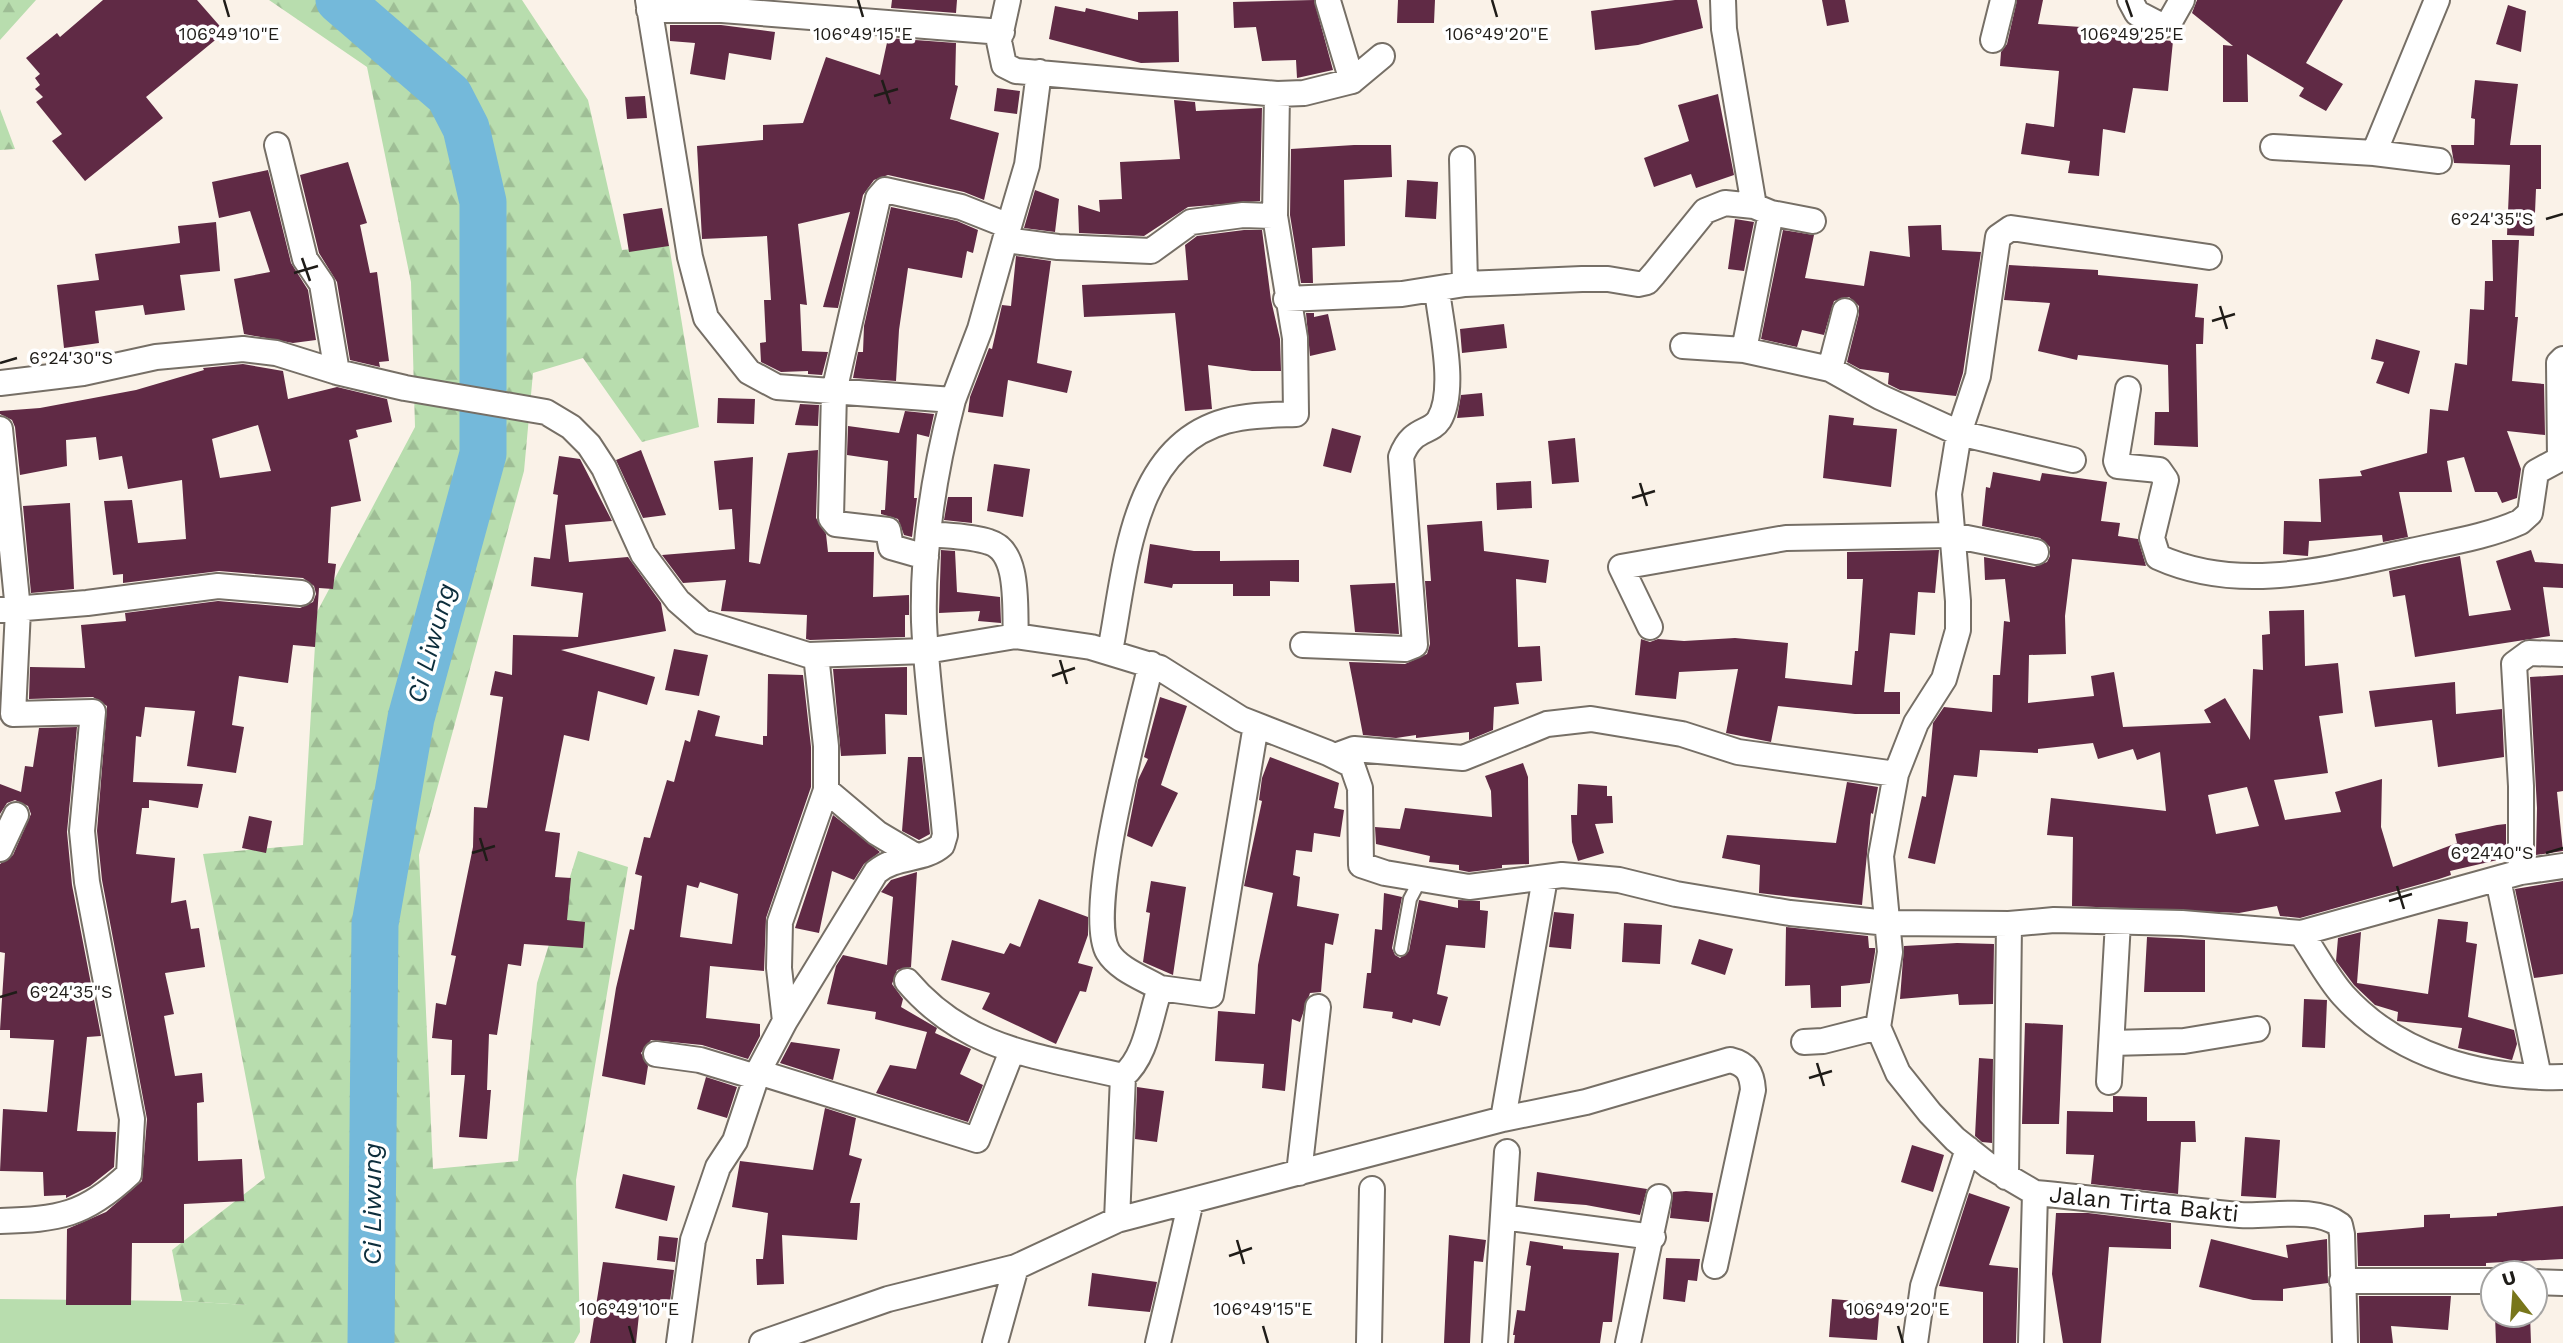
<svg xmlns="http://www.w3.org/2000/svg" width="2563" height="1343" viewBox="0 0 2563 1343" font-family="'Work Sans',sans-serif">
  <defs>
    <pattern id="forest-firs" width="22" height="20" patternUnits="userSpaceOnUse" patternTransform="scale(1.75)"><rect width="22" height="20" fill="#b8ddae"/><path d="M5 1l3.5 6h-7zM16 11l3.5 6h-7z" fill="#9ebd95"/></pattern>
  </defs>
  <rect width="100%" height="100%" fill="#faf2e8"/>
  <path fill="#b8ddae" d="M0,1299L182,1301L247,1305V1343H0Z"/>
  <path fill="url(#forest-firs)" d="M0,0H36L0,40Z
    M269,0H522L588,100L622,250L669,245L699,427L642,442L583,358L533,373L524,471L419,855L433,1169L518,1161L537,983L578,851L628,867L576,1180L580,1332L574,1343H247V1305L182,1301L172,1250L265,1178L203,854L303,845L317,612L415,427L411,282L367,67Z
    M0,109L15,149L0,150Z"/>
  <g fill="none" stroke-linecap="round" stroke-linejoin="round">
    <path stroke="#74b9da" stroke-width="47" d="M339,0L449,95L466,128L483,202V454L411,718L375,924L371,1343"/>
  </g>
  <path fill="#602a45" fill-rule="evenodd" d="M103,0H197L225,32L146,97L163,118L85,181L52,141L62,134L36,102L43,97L35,89L40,85L35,78L40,74L26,58L57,33L60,37Z
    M892,0H957L956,13L891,8Z
    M1314,0L1333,70L1297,78L1296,60L1262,61L1256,27L1234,28L1233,2Z
    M1398,0H1435L1434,23H1397Z
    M1675,0H1697L1703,28L1638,45L1595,50L1591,11Z
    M1822,0H1845L1849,22L1827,26Z
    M2017,0H2043L2038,24L2124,30V37L2173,41L2168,91L2133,88L2125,133L2103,129L2099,176L2068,173L2070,161L2021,154L2026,123L2054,127L2059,71L2000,66L2001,52L2007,44Z
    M2197,0H2343L2306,63L2343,84L2326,111L2299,96L2304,88L2247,54L2248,102H2223V45L2233,46L2192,13Z
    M2508,5L2526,11L2521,52L2496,44Z
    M1055,6L1085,12L1086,8L1138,20V12L1178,11L1179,62L1141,63L1049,39Z
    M670,25H721L775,32L771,60L729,53L725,80L690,74L695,43L670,41Z
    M888,38L956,43L955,85L958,86L950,119L999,133L984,200L964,192L888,175L874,180L863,195L838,308L823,307L850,212L798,224L807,305L800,304L802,351L828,352L822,375L808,374V371L781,372L761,362L760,343L766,342L764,300H771L767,236L702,239L697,146L763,140V125L803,123L826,57L880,75Z
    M2475,80L2518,84L2510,145H2541V189H2536L2534,236L2507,235L2510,165L2454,163L2451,145H2474L2475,119L2471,118Z
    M997,88L1020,91L1017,114L994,111Z
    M1718,94L1734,175L1696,188L1691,174L1654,187L1644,158L1689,141L1678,105Z
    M645,96L647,118L627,119L625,97Z
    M1174,100L1195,102L1196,111L1262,108L1260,201L1188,207L1144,236L1079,233L1078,205L1100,212L1099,200L1122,199L1120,162L1180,159Z
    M1354,145H1391L1392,177L1344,180L1345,246L1312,248L1313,283H1301L1290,215L1291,149Z
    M348,162L367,223L360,225L370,273L377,272L389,361L379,362L380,367L350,360L337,282L319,253L300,175Z
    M268,170L291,263L308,290L316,340L293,343L244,334L234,279L270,272L250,211L219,218L212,182Z
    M1407,180L1438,182L1436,219L1405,217Z
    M1035,190L1059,199L1055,232L1024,228Z
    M891,207L957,221L978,230L973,253L967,251L962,278L908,268L899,330L896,381L853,378L858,352H863L864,326Z
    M662,208L669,246L629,252L623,214Z
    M1735,219L1754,222L1744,271L1728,269Z
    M216,222L220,271L180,275L185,310L145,315L143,305L95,311L99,343L64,348L57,285L99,280L95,254L180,243L178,226Z
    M1941,225L1942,250L1981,252L1963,373L1956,396L1900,390L1888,384L1889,373L1860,369L1847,362L1859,314V306L1849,297L1834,301L1824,335L1802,330L1797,347L1761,339L1783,230L1814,235L1805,278L1864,286L1870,251L1910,257L1908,226Z
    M1244,230H1262L1271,300L1280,339L1281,371H1252L1208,365L1212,409L1185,411L1175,313L1084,317L1082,285L1188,280L1185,245L1197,236Z
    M2492,240H2519L2515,317H2518L2512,381L2544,384L2545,435L2507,431L2521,469L2517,498L2502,503L2497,492H2475L2464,457L2447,461L2452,492H2399L2408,537L2383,542L2382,535L2309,541L2308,556L2283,554L2284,521L2321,522L2319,479L2362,476L2360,471L2427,453L2430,409L2448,411L2455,363L2467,365L2470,309L2484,310L2485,281H2493Z
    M1016,256L1051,261L1037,363L1072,371L1067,393L1008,380L1003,417L968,412L970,397L989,348L992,349L1002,305L1011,306Z
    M2009,265L2098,270V275L2198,284L2195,317L2204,318L2203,344H2196L2198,447L2154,445L2155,412H2169L2168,365L2078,355L2077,360L2038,351L2050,303L2004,300Z
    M1306,313H1314V317L1328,314L1336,350L1310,356Z
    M1504,324L1507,348L1462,353L1460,329Z
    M2376,339L2420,351L2409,394L2376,383L2384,362L2371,359Z
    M243,364L283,371L288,399L337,387L387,399L392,422L356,430L358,437L349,440L361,501L331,507L328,563L336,564L333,589L319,588L315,647L293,645L288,683L239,676L232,725L244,727L236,773L187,766L195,711L145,707L141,737L136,736L133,782L203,784L198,808L149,800V808H142L136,854L175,858L171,903L186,900L191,929L199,928L205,967L165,973L174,1014L164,1016L175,1076L202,1073L204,1102L197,1103L198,1161L242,1159L244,1201L184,1204V1243H132L131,1305H66L67,1229L106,1212L142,1181L147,1119L102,880L97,831L107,706L93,697L29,699L30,667L85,668L81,625L126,621L125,613L218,601L300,608L313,602L316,594L314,586L303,578L219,571L123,583V574L113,575L104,501L132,500L138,543L186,539L182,480L128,489L122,456L99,460L96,437L66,440L67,466L20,475L15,427L12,420L0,414V411L40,408L136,390L204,370L203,368ZM258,425L271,471L220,478L212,439Z
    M1482,393L1484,416L1457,418L1461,395Z
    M718,398L755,399L754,424L717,423Z
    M800,404L819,405L818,426L795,425Z
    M905,411L934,414L929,437L917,434L914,498H917L912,537L904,535L898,519L881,514V510H885L888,461L847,455L848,426L899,433Z
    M1829,415L1854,418L1853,425L1897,429L1891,487L1823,478Z
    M1332,428L1361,436L1351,473L1323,466Z
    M1575,438L1579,482L1552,484L1548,441Z
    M641,450L666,515L643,518L616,460Z
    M818,450L816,518L826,534L828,552H874L873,597L909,595V615H905V637L810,640L806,639L807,615L721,611L726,580L683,583L662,555L735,549L732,509L719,510L714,461L753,457L749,562L760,564L788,453Z
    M559,456L580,459L612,521L565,525L569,562L628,557L661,603L666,631L561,650L655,677L647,705L598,691L589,741L564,735L545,831L560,833L555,877L571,878L567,920L585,922L583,948L524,944L521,966L508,964L497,1035L489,1034L487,1090H491L487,1139L459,1137L465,1075H451L452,1040L432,1038L436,1003L446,1005L456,956L451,955L473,847L474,807L487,808L503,697L490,695L495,671L512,675L513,635L578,637L583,593L531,586L534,557L550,559L558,495L553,494Z
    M994,464L1030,469L1023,517L987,511Z
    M1993,472L2040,481L2042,473L2107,482L2101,521L2120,523L2118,536L2138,539L2146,566L2072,559L2065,616L2066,654L2029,655L2028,703L2094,696L2091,676L2114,672L2123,727L2211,723L2204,710L2225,698L2250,740L2253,669L2263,670L2262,635L2270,634L2269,611L2304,610L2305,666L2338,663L2343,713L2319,716L2328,773L2274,780L2285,820L2341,812L2335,792L2382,779L2381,827L2393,867L2457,843L2455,834L2497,825L2506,824V858L2450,871L2451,875L2439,879L2300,918L2280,916L2277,906L2239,913L2072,906L2073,837L2047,835L2051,798L2166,811L2160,752L2137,760L2133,749L2098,759L2093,743L2038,749V753L1980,750L1977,777L1954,775L1935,864L1908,858L1922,796L1926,797L1933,723L1944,707L1992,712L1993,675H2000L2004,621L2010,622L2005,579L1985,580L1984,557L2034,567L2047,562L2050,556V547L2040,538L1982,526L1986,487L1990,488ZM2247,787L2259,826L2216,834L2208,795Z
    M1531,481L1532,508L1497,510L1496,483Z
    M948,497H972V523L944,520Z
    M70,503L74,589L31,593L23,506Z
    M1482,521L1484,551L1549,560L1546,583L1516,579L1518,647L1540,646L1542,681L1516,683L1519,704L1494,707L1493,730L1469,740V732L1416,738V735L1396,738L1363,735L1349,662L1405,664L1427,654L1430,644L1425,581H1431L1427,525Z
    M1150,544L1194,551H1220V561L1299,560V582L1270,581V596H1233V584H1173L1172,588L1144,583Z
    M941,550L955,551L957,592L1000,597L1001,623L978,621L980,611L939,613Z
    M1939,550L1935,593L1918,592L1915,635L1890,633L1884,692H1900V714H1855L1778,706L1771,742L1726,733L1738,669L1679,672L1676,699L1635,695L1641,639L1650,642L1658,639L1684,641L1735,638L1788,643L1785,678L1852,685L1855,651H1858L1863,579H1847V552Z
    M2531,550L2535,562L2563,564V588L2543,587L2550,636L2415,657L2405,595L2393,597L2389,571L2460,556L2469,616L2511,610L2496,561Z
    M1395,583L1399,634L1355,632L1350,585Z
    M674,649L708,655L699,696L665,690Z
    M907,667V715L885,714L886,754L841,756L833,669Z
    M768,674L803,675L811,747V787L766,918L764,971L710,966L706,1018L760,1024V1036L748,1059L702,1045L651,1040L641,1053L648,1066L645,1085L602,1076L616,988L630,929L634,930L642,876L635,874L644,837L650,838L667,780L674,782L685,740L690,742L698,710L720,716L715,736L763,745V736H767ZM700,882L738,894L732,944L680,937L687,885L698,888Z
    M2563,675V791L2557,792L2563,851L2536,855L2537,808L2530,677Z
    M2455,682L2456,714L2502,709L2504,757L2438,767L2432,720L2375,727L2369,691Z
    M1160,697L1187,706L1161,785L1178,793L1152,847L1127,836L1138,780L1148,759L1144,757Z
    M77,727L67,832L72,885L101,1036L87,1037L77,1131L116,1132L114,1167L90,1186L66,1198V1195L44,1196L43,1172L0,1171L3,1109L47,1112L54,1040L10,1038V1030H0L5,953L0,952V864L13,855L31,814L28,806L15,800L7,803L0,814V784L21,792L25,766L33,767L39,728Z
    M908,757H922L930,834L919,840L902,831Z
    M1270,757L1339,783L1334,808L1344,810L1340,837L1314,833L1312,852L1296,850L1293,875L1300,877L1297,906L1339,914L1333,945L1325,943L1321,992L1310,993L1300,1022L1292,1019L1285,1091L1262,1088L1264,1064L1215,1061L1218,1011L1255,1014L1258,965L1273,893L1244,886L1262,801L1259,800L1262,778Z
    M1523,763L1528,777L1529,864L1502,865V868L1469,872L1459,870V865L1429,862L1430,856L1376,844L1375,827L1400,829L1405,808L1492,817L1491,791L1485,776Z
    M1847,782L1878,787L1873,814L1871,813L1862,905L1759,893L1760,865L1722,858L1727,835L1836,843Z
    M1578,784L1607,786V796H1612L1613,823L1595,824L1604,853L1578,861L1572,842L1571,815H1577Z
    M833,815L880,852L864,864L854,880L832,871L819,933L795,928Z
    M249,816L272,821L266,853L242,848Z
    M917,872L911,967L897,970L892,984L903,999L901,1007L937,1028L935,1033L971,1049L960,1074L983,1085L968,1122L876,1093L890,1065L916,1069L927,1032L875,1019L876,1012L827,1004L836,966L843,955L887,965L893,897L881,892L891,880Z
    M1151,881L1186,887L1173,975L1143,962L1150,913L1146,912Z
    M2563,881V974L2534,978L2515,889Z
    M1384,893L1402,897L1392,948L1395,955L1400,958L1409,951L1419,900L1458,908V900L1480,901V910L1488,911L1485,948L1446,945L1437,994L1448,997L1440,1026L1413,1019L1412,1023L1392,1018L1393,1012L1363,1008L1367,973H1371L1375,929L1382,930Z
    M1039,899L1088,917V935L1078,963L1093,967L1086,992L1080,991L1056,1044L982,1009L990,993L941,980L952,940L1004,954L1010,943L1020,947Z
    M1554,912L1574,914L1571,949L1549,947Z
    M2438,919L2468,922L2466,942L2477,944L2468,1017L2514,1030L2517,1044L2512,1060L2458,1048L2462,1028L2397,1021L2398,1012L2375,1005L2354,985L2336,961L2338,938L2361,932L2357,983L2428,994Z
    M1624,923L1662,925L1660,964L1622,962Z
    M1786,927L1868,936L1869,948H1875V952L1870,983L1841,986V1007L1811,1008L1810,985L1785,986Z
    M2147,937L2205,940V992H2144Z
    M1699,939L1733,949L1725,975L1691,964Z
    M1957,943L1994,944L1993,1004L1959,1005L1958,994L1900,999L1904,946Z
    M2304,999L2327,1000L2325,1048L2302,1047Z
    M2025,1023L2063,1025L2059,1124H2022Z
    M791,1042L840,1049L833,1080L780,1063Z
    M1979,1058L1993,1059L1992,1143L1982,1142L1975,1136Z
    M706,1077L737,1087L727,1118L697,1109Z
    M1137,1087L1164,1091L1157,1142L1135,1139Z
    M2113,1096L2147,1097V1121H2195L2196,1142H2181L2178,1194L2091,1184L2094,1155L2066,1154L2067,1111L2113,1112Z
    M825,1108L856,1118L849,1155L862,1159L850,1203H860L857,1240L782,1235L784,1284L757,1285L756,1259H763L768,1213L732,1207L740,1161L813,1170Z
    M2245,1137L2280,1140L2276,1198L2241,1196Z
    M1912,1145L1944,1155L1933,1192L1901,1182Z
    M1537,1172L1647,1189L1640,1215L1586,1205L1534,1201Z
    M623,1174L675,1186L667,1221L615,1208Z
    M1686,1191L1713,1193L1709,1222L1670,1218L1673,1192Z
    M1969,1193L2010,1207L1989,1265L2018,1268L2016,1343H1983V1292L1939,1286Z
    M2563,1206V1259L2486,1263V1266H2358L2357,1233L2424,1227V1215L2450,1214V1218L2497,1216V1213Z
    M2056,1213H2088L2171,1223V1249L2109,1247L2101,1343H2063L2052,1274Z
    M1449,1235L1486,1240L1483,1262L1474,1261L1470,1343H1444Z
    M659,1236L678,1238L675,1262L657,1260Z
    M2211,1239L2288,1258L2286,1245L2327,1239L2328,1283L2283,1289V1301L2253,1300L2199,1287Z
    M1530,1241L1563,1246V1249L1619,1253L1612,1322H1603L1600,1343H1514L1515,1335H1513L1517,1310L1525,1311L1531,1266L1526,1265Z
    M1666,1258L1700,1259L1697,1281L1688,1280L1685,1302L1663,1299Z
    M603,1262L674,1270L669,1309L640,1305L636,1343H590Z
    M1092,1273L1157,1282L1150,1312L1088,1306Z
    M2359,1296H2451L2448,1330L2391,1326L2393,1343H2360Z
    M1832,1299L1880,1303L1877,1340L1829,1337Z
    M2495,1315H2530L2531,1343H2496Z"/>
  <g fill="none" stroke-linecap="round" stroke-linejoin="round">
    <defs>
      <path id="service" d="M1401,949L1410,899L1420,880"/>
      <path id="minor" d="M648,0L690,257L706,318L749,372L777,387L953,400C934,473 922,546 924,622C927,693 939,764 945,835L942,845C924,861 896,855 876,872L785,1021L758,1072L735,1141L718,1167L693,1240L679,1343
        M1008,0L999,41L1004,65L1016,71L1277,94L1304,93L1352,81L1382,56
        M1723,0L1724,29L1754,206L1771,213L1813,221
        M2130,0L2137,13L2162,26L2169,23L2182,0
        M1328,1L1352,81
        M649,10H722L1002,32
        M1993,40L2003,0
        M277,145L305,259L322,284L337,372
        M2273,147L2374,153L2437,0
        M2374,153L2439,161
        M1462,159L1465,284
        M1009,226L1027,165L1039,72
        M1005,240L1058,247L1151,251L1191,222L1243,215L1275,216
        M1286,299L1402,294L1465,284L1582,279H1608L1638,284L1647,282L1654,274L1705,211L1725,203L1754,206
        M1683,346L1744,350L1830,369L1880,397L1959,433L1949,494L1958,601V630L1944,679L1916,723L1896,774L1881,856L1890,952L1878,1027L1898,1073L1930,1113L1955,1139L1989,1166L2035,1193C2103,1199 2172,1209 2240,1215C2270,1217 2315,1206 2340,1225L2342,1234L2345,1343
        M1744,350L1771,213
        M1830,369L1845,311
        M0,383L83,373L156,357L243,349L276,353L337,372L405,388L546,412L571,427L589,445L604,468L643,554L678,601L702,622L808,655L926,651L1016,636L1091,647L1160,668L1241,719L1328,753L1352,765L1360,788L1361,865L1385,873L1469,887L1562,875L1619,880L1676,894L1790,913L1888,923L2009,924L2054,920L2182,923L2301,933L2521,872L2563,866
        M2128,389L2116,461L2118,466L2159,470L2166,480L2152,538L2158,557C2240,594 2327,569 2411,551C2446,543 2487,537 2520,522L2530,513L2536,472L2560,459L2559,363L2563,359
        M0,429L18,610L13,714L93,712L82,831L87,882L132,1119L129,1174C84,1216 59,1219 0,1221
        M2073,460L1959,433L1978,376L1998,237L2011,228L2209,257
        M929,534C948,536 971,536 989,542C1021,551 1014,610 1016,636
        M926,557L891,547L888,530L836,524L831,518L834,392L878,198L885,190L961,207L1009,226L980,329L953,400
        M0,610L87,603L218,586L301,593
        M1650,627L1621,567L1786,538L1952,535L2036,552
        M1303,645L1405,649L1415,645L1401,457C1412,427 1430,434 1439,420C1457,390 1441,326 1437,290
        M1110,651C1126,571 1130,447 1226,421C1249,415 1272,415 1296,414L1295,338L1275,216L1277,94
        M1335,756L1354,749L1463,758L1547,724L1591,719L1682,734L1738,752L1896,774
        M826,790L877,833L914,855
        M0,849L16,815
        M2521,872V786L2514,664L2529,653L2563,654
        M2498,879L2539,1077
        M2301,933C2315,953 2327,977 2343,995C2399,1057 2483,1079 2563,1077
        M907,981C966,1051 1039,1056 1123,1076C1147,1056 1150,1016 1160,988C1143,978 1118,969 1108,952C1084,911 1139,716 1151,664
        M1160,988L1211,995L1256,725
        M785,1021L779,968L780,922L826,790V746L816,655
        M1804,1042L1823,1041L1878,1027
        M2112,1043L2184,1041L2257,1029
        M656,1054L700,1060L756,1077
        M758,1072L977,1140L1012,1051
        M2109,1082L2118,922
        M1503,1119L1545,878
        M1299,1173L1318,1007
        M2006,1177L2009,924
        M1503,1217L1653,1237
        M1117,1220L1123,1076
        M2342,1281H2493
        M2535,1282L2563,1283
        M762,1343L888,1299L1016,1267L1117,1220L1503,1119L1586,1102L1730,1060C1747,1064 1752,1073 1753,1090L1715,1266
        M995,1343L1016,1267
        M1158,1343L1191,1201
        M1369,1343L1372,1189
        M1495,1343L1507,1152
        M1628,1343L1659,1197
        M1915,1343L1923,1286L1968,1149
        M2031,1343L2035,1193"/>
    </defs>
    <use href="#service" stroke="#766f66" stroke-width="16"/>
    <use href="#minor" stroke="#766f66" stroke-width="28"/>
    <use href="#service" stroke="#fff" stroke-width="12"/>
    <use href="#minor" stroke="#fff" stroke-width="24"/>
  </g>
  <path fill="none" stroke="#1f1c18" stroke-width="2.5" d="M224,0L229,17M858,0L863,17M1492,0L1497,17M2126,0L2132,17M882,80L890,104M874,96L898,89M2546,219L2563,214M302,258L310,281M294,273L318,266M2220,306L2227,329M2212,321L2235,314M0,363L17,358M1640,483L1647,506M1632,498L1655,491M1060,660L1067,684M1052,676L1075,668M480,838L487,861M472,853L495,846M2546,853L2563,848M2397,886L2404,909M2389,901L2412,894M0,997L17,992M1817,1063L1824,1086M1809,1078L1832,1071M1237,1240L1244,1264M1229,1256L1252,1248M629,1326L634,1343M1263,1326L1268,1343M1898,1326L1903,1343"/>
  <g text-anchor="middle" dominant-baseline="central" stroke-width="7" stroke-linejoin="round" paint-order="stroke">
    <g font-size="24" fill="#1f1c18" stroke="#fff">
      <text transform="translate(2144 1204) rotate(6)">Jalan Tirta Bakti</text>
    </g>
    <g font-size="26" font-style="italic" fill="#0d2e3c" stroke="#fff">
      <text transform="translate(431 643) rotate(-75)">Ci Liwung</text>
      <text transform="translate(372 1204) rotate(-90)">Ci Liwung</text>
    </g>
  </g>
  <g font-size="18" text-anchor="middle" fill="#1f1c18" stroke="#fff" stroke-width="7" stroke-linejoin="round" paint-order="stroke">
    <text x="229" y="40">106°49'10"E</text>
    <text x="863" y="40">106°49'15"E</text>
    <text x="1497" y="40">106°49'20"E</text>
    <text x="2132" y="40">106°49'25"E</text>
    <text x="2492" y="225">6°24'35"S</text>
    <text x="71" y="364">6°24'30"S</text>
    <text x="2492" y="859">6°24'40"S</text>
    <text x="71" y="998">6°24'35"S</text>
    <text x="629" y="1315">106°49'10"E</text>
    <text x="1263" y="1315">106°49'15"E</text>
    <text x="1898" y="1315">106°49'20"E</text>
  </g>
  <g transform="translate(2514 1294) rotate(343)"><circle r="33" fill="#ffffff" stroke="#a5a4a3" stroke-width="2"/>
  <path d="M0-5L12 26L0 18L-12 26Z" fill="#78761b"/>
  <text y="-10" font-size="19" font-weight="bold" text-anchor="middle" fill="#1f1c18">U</text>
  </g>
</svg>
